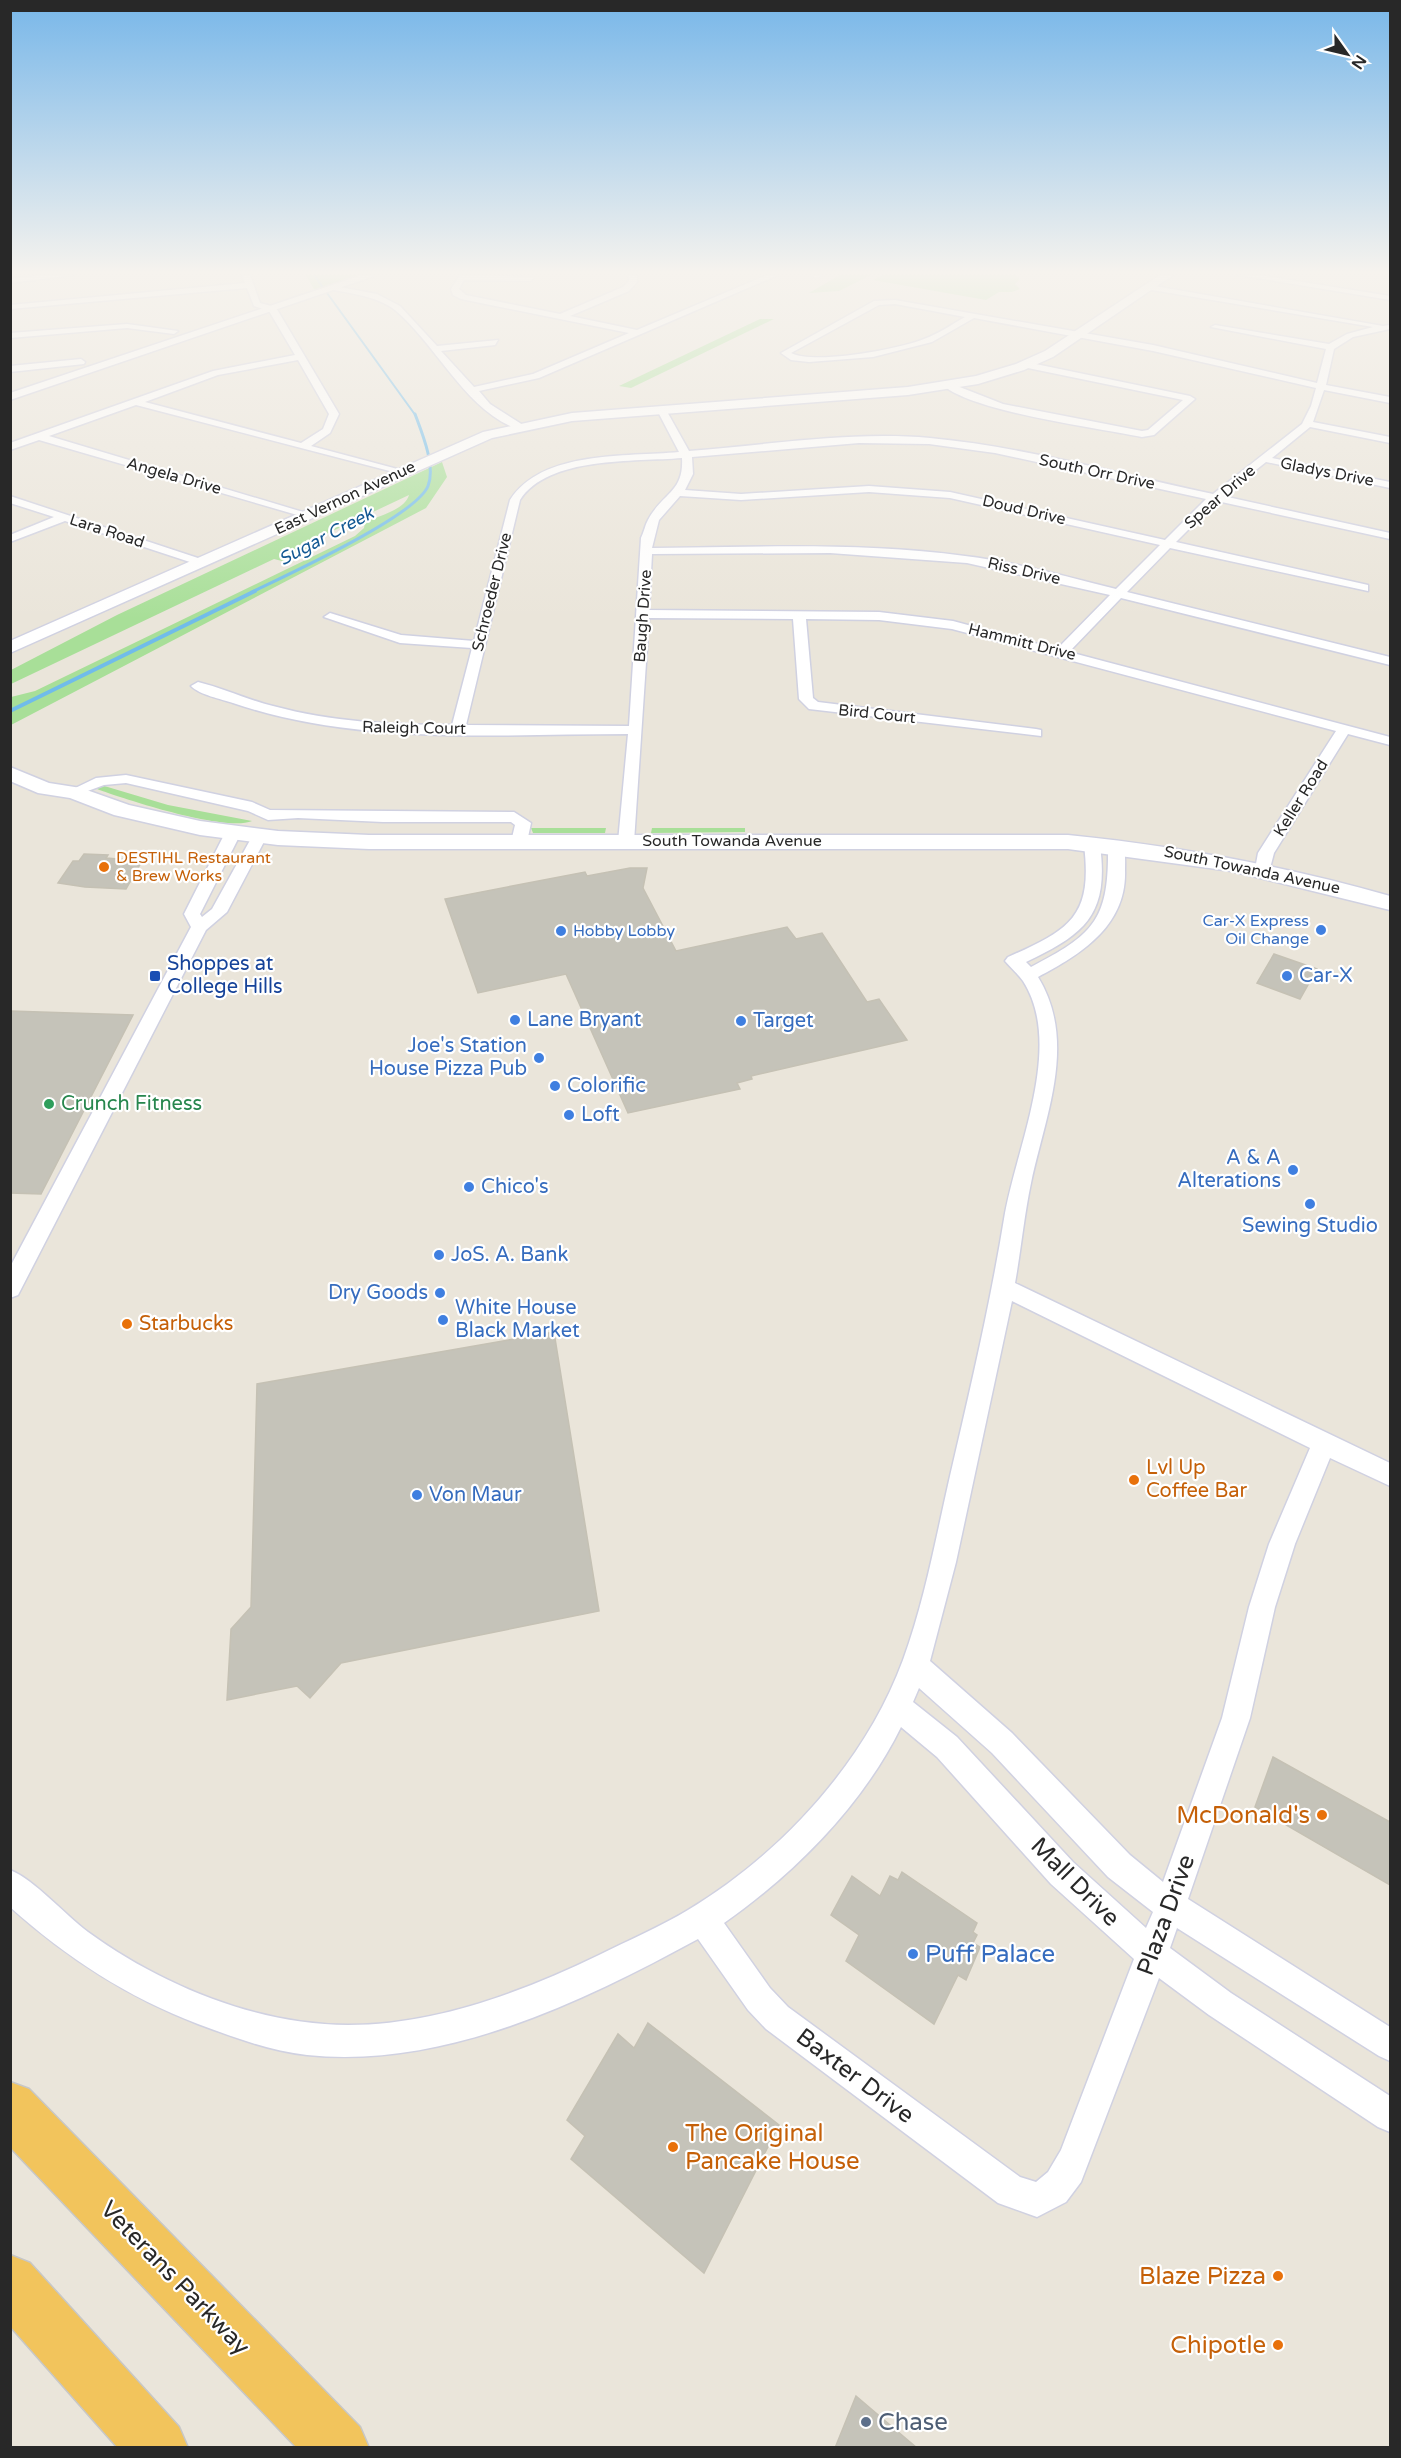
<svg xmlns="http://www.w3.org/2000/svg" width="1401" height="2458" viewBox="0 0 1401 2458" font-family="'Varela Round',sans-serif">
  <rect width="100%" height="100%" fill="#eae5da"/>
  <path fill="#a8df98" d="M306,275H361L315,291Z
    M840,275H871L839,291L809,293Z
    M883,275H1016L1020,279L1015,284L1020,289L1012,292H999L986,300L873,280Z
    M760,319H774L631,388L619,386Z
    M442,462L447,477L426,508L11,725V697L35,691L355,536L364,528L365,522C378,516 405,510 409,495L303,545L313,549L286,562L274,559L11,684V670L117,615Z
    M101,785L168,805L252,821C225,832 127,800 97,789Z
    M531,828H606L605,833H533Z
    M652,828H745V832L651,833Z"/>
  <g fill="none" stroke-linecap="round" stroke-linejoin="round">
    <path stroke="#70bcea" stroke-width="2" d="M314,275L416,416"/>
    <path stroke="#70bcea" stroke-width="3" d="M252,592C285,576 416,516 428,486C436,466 422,433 415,414"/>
    <path stroke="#70bcea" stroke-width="4" d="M10,711L255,591"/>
  </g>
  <path fill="#c5c3b9" stroke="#c5c1b4" stroke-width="1.5" d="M84,854L108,855L106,858L142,861L126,889L85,887L58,883L73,861H79Z
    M630,868H647L643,888L676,951L787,927L796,939L822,933L867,1002L879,999L907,1040L751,1076L752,1079L737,1083L740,1089L628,1113L566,974L478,993L445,899L585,872L587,876Z
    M1274,954L1317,969L1300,999L1257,983Z
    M10,1011L133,1015L41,1194L10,1193Z
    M554,1332L599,1611L341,1663L310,1698L297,1686L227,1700L231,1629L251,1607L257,1384Z
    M1273,1757L1390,1822V1885L1255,1807Z
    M902,1872L977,1923L973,1932L977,1935L973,1943L980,1947L966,1980L958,1975L934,2024L846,1961L859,1935L831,1915L852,1876L880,1896L890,1876L898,1880Z
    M648,2023L779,2125L704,2273L571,2159L585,2136L567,2120L618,2034L634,2048Z
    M856,2396L917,2448H835Z"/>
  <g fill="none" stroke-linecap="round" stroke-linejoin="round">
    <defs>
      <path id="minor" d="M44,275H74L10,283V279Z
        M242,275H250L260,303L275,307L278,311L339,414L330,433L311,446L405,471V475L136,405L49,436L313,515L304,517L39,440L10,450V443L213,371L295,355L269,311L254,306L247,288L10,309V305L245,283ZM298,360L329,414L323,429L301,443L145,402L218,375Z
        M460,275L534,277L531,281L464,280L459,289L466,295L560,314L623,287L629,281V275H637V282L629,291L570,316L637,330L767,275H778L539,378L479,391L490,404L523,425L525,427L520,430C467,413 436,344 395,310C378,297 355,294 334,290V286L377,294L400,306L437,346L498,340L495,345L441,351L474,387L533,374L629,333L461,299L453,295L451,289Z
        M809,275H820L821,276L817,278Z
        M1238,275H1259L1390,296V300Z
        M1149,285L1383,326L1390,325V329L1353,337L1334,349L1326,385L1390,397V403L1324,390L1313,422L1390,437V443L1310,427L1272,458L1390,482V488L1266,462L1223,496L1390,533V539L1217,501L1176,542L1368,585V591L1170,548L1127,592L1390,657V665L1121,598L1069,652L1390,737V745L1348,734L1274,853L1269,872L1263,874L1255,869L1258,853L1336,731L952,629L879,620L806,619L813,698L818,702L1036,729L1041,730V736L809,709L799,699L793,619L649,618L634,842L626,847L618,842L628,734C497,734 360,746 233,703C221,699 200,695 191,686L198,682C223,688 248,700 273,706C332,722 391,725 452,725L472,648L400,643L324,617L330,613L401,635L474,641L510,500C542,450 626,457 679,452L657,410L659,408H665L689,451C768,445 851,431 930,438C1025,447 1120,474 1213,494L1302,424L1311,406L1316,388L1153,351L974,318L932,342L873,357L809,362L791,360L781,353L874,301L895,300L1153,345L1317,383L1326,349L1211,327L1215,325L1329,344L1347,334L1373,327L1146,289ZM895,304L965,317C951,325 938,334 924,339C899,349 815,365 791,353L879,305ZM859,443L929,444L995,453L1206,499L1165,540L950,492L869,486L741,494L685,490L693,474L692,457ZM682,458C684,493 662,493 648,520C645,525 644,532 641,538L629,726L466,725L520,500C548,456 635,462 682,458ZM869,492L950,498L1160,545L1116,589C1066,577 1016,562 965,556C862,542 757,547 652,548L659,520L680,496L741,500ZM830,553L967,563L1110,595L1057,649L953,621L879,612L649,610L652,554Z
        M127,324L178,331L174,334L127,328L10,338V333Z
        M81,359L85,362L84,364L10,372V366Z
        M1026,362L1190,396L1195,399L1154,435L1142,437C1098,428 975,412 944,386L952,384L1003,404L1142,431L1148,430L1183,400L1023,367V363Z
        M10,496L207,561L209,563L199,565L65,521L10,542V535L54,517L10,503Z
        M126,775L252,802L270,810L514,812L531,823L527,842L519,847L511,842L515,825L511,822H383L298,818L268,820L248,811L126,783L104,785L74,796L67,792L96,778Z
        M233,828L241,833L200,914L202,917L212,909L254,833L259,831L267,836L227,912L206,930L18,1295L10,1298V1267L191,927L184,914L225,833Z
        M1092,840L1100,845C1109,914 1086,934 1026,962L1031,967C1095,934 1109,919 1108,846L1116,841L1122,843C1126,850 1125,862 1125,870C1127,925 1082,954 1038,977C1078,1042 1045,1116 1031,1183C1024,1216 1021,1250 1015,1283L1390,1463V1486L1330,1458L1295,1544L1275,1607L1250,1718L1188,1899L1390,2027V2061L1379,2056L1177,1928L1170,1948L1231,1993L1390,2096V2132L1378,2127L1209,2015L1159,1978L1081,2182L1066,2202L1037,2217L998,2203L766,2029L748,2010L698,1939C580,2003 444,2069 307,2055C270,2051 233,2037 198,2024C127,1997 67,1958 10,1907V1870C35,1880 65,1915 88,1932C161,1985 257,2025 348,2025C436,2025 522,1992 599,1955C629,1940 660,1927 688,1910C781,1854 865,1763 903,1660C925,1600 936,1537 950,1476C970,1390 990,1305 1004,1219C1015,1150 1065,1046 1023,981C1018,974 1011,968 1005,961L1008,957C1069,930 1093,917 1084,845ZM1012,1301L1310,1448L1269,1544L1249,1607L1222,1718L1163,1882L1130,1855L1012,1733L930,1661L956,1562ZM919,1688L992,1753L1108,1877L1153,1912L1146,1928L1073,1862L957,1737L913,1702ZM901,1727L937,1757L1051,1884L1134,1959L1061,2150L1048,2172L1036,2182L1020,2177L788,2007L770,1988L724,1923C795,1873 862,1806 901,1727Z"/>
      <path id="tertiary" d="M362,275H377L10,400V393Z"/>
      <path id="secondary" d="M1160,275H1173L1053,357L1024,370L978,384L908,395L572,421L492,438L10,653V641L483,432L572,413L908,387L976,376L1016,364L1045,351Z
        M10,767L49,783L81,788L129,805L200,821L278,831L369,835H1068C1178,846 1285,866 1390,896V910L1231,871L1068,849H369L278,845L200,835L114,815L70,798L38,793L10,781Z"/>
      <path id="trunk" d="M10,2082L29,2089L360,2427L369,2448H297L10,2147Z
        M10,2255L30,2263L179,2427L188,2448H118L10,2326Z"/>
    </defs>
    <use href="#minor" stroke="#d0d1e1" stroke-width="3"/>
    <use href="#tertiary" stroke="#d0d1e1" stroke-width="3"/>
    <use href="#secondary" stroke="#d0d1e1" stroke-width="3"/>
    <use href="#trunk" stroke="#c7c7c7" stroke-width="3"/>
    <use href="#minor" fill="#fff" fill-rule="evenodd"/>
    <use href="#tertiary" fill="#fff" fill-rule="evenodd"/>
    <use href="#secondary" fill="#fff" fill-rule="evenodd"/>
    <use href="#trunk" fill="#f2c45c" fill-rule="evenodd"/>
  </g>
  <linearGradient id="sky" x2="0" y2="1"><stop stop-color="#78b7e9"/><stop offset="0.44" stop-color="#f6f3ee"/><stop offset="1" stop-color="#f6f3ee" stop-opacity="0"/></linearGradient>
  <rect width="1401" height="619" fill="url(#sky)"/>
  <g fill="#e8710a" stroke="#fff" stroke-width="2">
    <circle cx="104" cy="867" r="6"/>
    <circle cx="127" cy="1324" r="6"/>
    <circle cx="1134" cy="1480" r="6"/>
    <circle cx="1322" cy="1815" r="6"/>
    <circle cx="673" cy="2147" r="6"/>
    <circle cx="1278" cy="2276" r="6"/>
    <circle cx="1278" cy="2345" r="6"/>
  </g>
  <g fill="#3f7fe0" stroke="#fff" stroke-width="2">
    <circle cx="1321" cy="930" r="6"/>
    <circle cx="561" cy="931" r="6"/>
    <circle cx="1287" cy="976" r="6"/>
    <circle cx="515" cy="1020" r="6"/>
    <circle cx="741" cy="1021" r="6"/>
    <circle cx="539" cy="1058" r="6"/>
    <circle cx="555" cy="1086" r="6"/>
    <circle cx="569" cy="1115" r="6"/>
    <circle cx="1293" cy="1170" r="6"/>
    <circle cx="469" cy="1187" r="6"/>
    <circle cx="1310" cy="1204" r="6"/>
    <circle cx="439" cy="1255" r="6"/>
    <circle cx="440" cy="1293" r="6"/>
    <circle cx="443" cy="1320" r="6"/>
    <circle cx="417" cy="1495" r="6"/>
    <circle cx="913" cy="1954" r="6"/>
  </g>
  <rect fill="#1a4fb4" stroke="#fff" stroke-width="2" x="149" y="970" width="12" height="12" rx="3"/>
  <circle fill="#2e9e5b" stroke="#fff" stroke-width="2" cx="49" cy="1104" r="6"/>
  <circle fill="#5c6f8a" stroke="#fff" stroke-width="2" cx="866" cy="2422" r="6"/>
  <g text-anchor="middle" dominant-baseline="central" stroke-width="4.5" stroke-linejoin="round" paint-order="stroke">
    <g font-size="16" fill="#282828" stroke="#fff">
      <text transform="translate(1097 472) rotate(12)">South Orr Drive</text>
      <text transform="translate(1327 472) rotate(11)">Gladys Drive</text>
      <text transform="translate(174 476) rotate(16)">Angela Drive</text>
      <text transform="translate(1220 497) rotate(-41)">Spear Drive</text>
      <text transform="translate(345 498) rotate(-25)">East Vernon Avenue</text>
      <text transform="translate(1024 510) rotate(13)">Doud Drive</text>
      <text transform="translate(107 531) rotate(18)">Lara Road</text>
      <text transform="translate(1024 571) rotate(13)">Riss Drive</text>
      <text transform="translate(492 592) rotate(-76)">Schroeder Drive</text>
      <text transform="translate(643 616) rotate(-86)">Baugh Drive</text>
      <text transform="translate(1022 642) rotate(14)">Hammitt Drive</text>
      <text transform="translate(877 714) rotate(6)">Bird Court</text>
      <text transform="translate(414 728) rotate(1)">Raleigh Court</text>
      <text transform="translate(1301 798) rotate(-58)">Keller Road</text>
      <text x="732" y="841">South Towanda Avenue</text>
      <text transform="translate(1252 870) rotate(12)">South Towanda Avenue</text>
    </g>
    <g font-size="16" fill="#c56008" stroke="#fff" text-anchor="start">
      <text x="116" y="858">DESTIHL Restaurant<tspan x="116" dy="18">&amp; Brew Works</tspan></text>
    </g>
    <g font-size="16" fill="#366cbe" stroke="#fff" text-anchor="end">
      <text x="1309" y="921">Car-X Express<tspan x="1309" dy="18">Oil Change</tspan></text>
      <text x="573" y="931" text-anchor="start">Hobby Lobby</text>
    </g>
    <g font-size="18" font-style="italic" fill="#125893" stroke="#fff">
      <text transform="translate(326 536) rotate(-28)">Sugar Creek</text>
    </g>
    <g font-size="20" fill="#164399" stroke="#fff" text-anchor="start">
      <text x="167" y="964">Shoppes at<tspan x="167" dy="23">College Hills</tspan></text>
    </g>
    <g font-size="20" fill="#366cbe" stroke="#fff" text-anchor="start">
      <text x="1299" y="976">Car-X</text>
      <text x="527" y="1020">Lane Bryant</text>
      <text x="753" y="1021">Target</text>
      <text x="527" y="1046" text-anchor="end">Joe's Station<tspan x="527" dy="23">House Pizza Pub</tspan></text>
      <text x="567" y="1086">Colorific</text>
      <text x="581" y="1115">Loft</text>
      <text x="1281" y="1158" text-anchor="end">A &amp; A<tspan x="1281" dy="23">Alterations</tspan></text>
      <text x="481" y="1187">Chico's</text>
      <text x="1310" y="1226" text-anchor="middle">Sewing Studio</text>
      <text x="451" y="1255">JoS. A. Bank</text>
      <text x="428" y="1293" text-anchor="end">Dry Goods</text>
      <text x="455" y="1308">White House<tspan x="455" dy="23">Black Market</tspan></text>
      <text x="429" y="1495">Von Maur</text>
    </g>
    <g font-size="20" fill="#27864d" stroke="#fff" text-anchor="start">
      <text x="61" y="1104">Crunch Fitness</text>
    </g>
    <g font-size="20" fill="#c56008" stroke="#fff" text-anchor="start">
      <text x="139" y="1324">Starbucks</text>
      <text x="1146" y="1468">Lvl Up<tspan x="1146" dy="23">Coffee Bar</tspan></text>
    </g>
    <g font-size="24" fill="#c56008" stroke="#fff" text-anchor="end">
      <text x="1310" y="1815">McDonald's</text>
      <text x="685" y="2133" text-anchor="start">The Original<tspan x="685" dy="28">Pancake House</tspan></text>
      <text x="1266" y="2276">Blaze Pizza</text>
      <text x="1266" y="2345">Chipotle</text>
    </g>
    <g font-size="24" fill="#282828" stroke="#fff">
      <text transform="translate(1075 1882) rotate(45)">Mall Drive</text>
      <text transform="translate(1166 1915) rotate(-70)">Plaza Drive</text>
      <text transform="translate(855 2076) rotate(37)">Baxter Drive</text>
      <text transform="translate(175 2278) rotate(46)">Veterans Parkway</text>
    </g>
    <g font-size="24" fill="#366cbe" stroke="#fff" text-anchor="start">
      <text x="925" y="1954">Puff Palace</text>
    </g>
    <g font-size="24" fill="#4e5e75" stroke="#fff" text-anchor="start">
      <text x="878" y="2422">Chase</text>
    </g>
  </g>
  <rect width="1401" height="2458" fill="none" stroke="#282828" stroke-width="24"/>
  <g transform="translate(1347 54) rotate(124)" stroke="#ffffff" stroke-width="4.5" paint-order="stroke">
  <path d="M0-4.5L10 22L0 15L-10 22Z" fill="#282828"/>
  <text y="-9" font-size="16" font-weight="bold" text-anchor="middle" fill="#282828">N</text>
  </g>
</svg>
